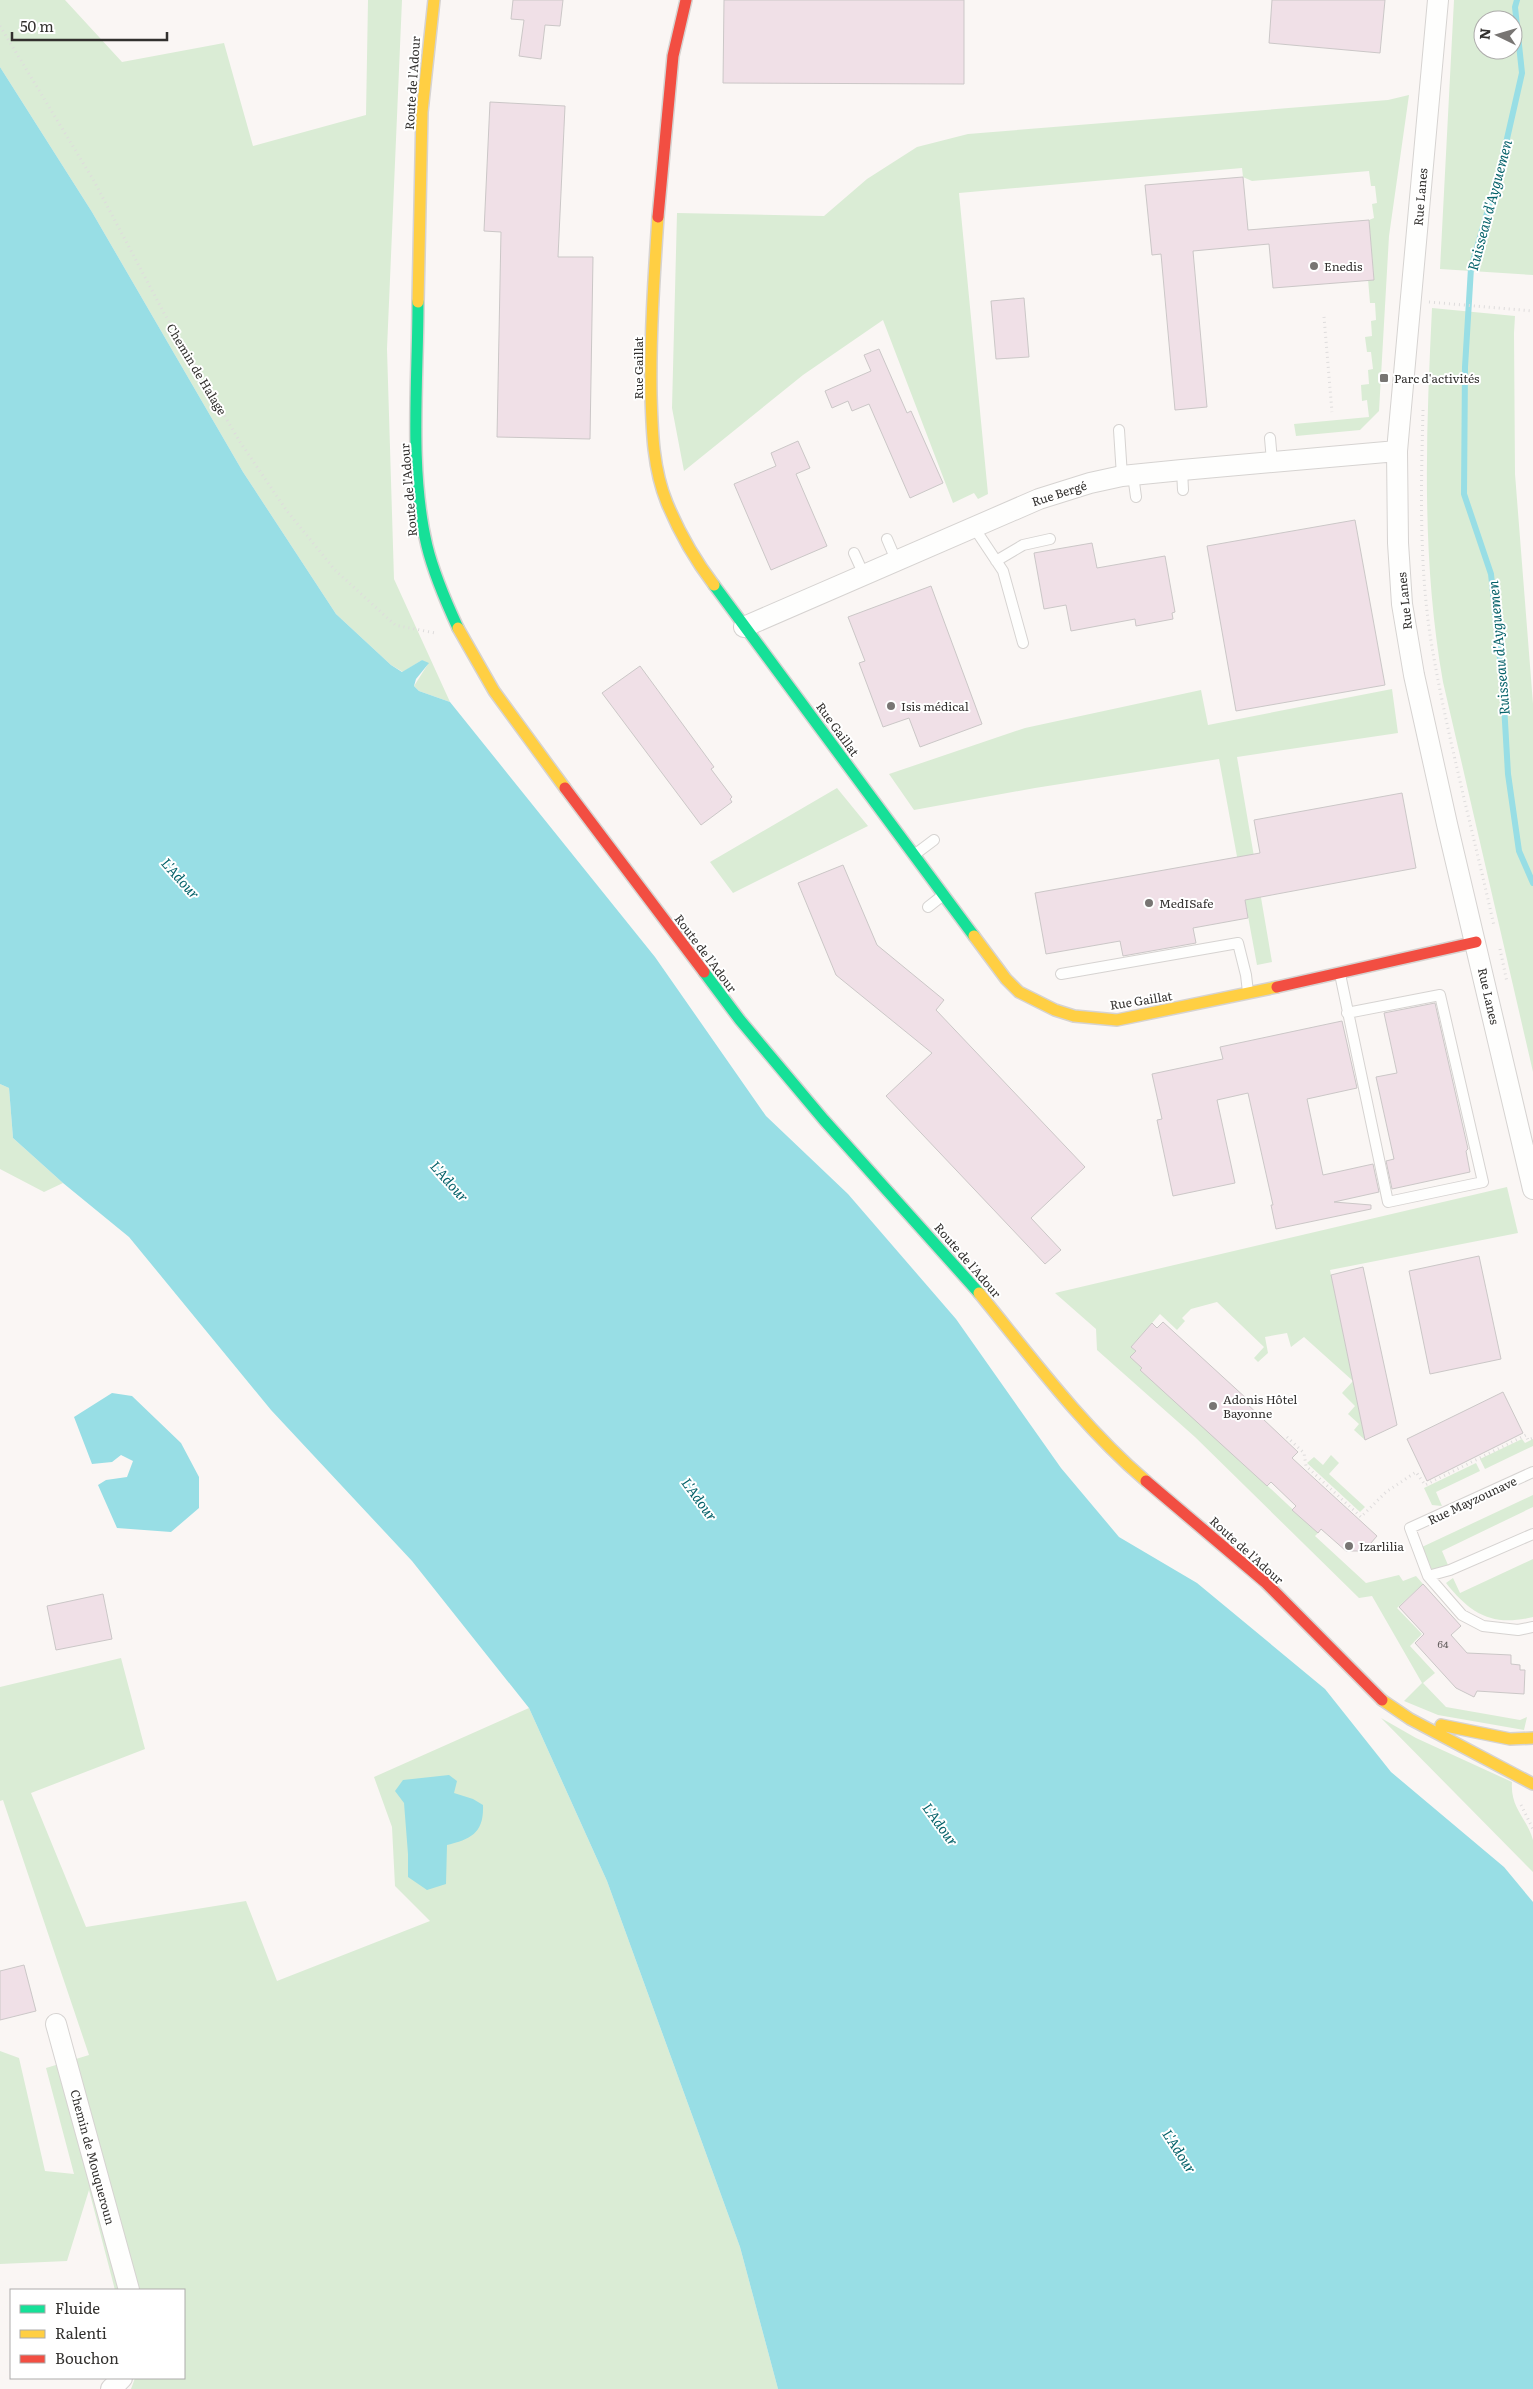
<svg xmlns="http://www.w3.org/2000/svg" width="1533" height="2389" viewBox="0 0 1533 2389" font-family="Literata,serif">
  <rect width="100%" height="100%" fill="#faf6f4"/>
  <path fill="#daecd5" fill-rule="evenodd" d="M0,0H65L122,62L224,43L253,146L366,115L368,0H402L387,349L394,579L450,702L419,691L414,686L428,664L422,660L403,672L391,665L336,614L243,472L92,212L0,67Z
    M1454,0H1533V275L1440,269ZM1483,20H1513V50H1483Z
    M1409,95L1389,236L1379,411L1360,430L1296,436L1294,424L1369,417L1367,400L1362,401L1361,385L1369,384L1368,370L1373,369L1371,352H1367L1365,337L1372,336L1371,321L1376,320L1375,303H1370L1368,279H1374L1369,220L1374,218L1372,204L1377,203L1375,186H1371L1369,171L1252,181L1243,177L1242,168L959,193L988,494L978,499L974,493L953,503L883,320L803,375L684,471L672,408L677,213L824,216L867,179L917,147L968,134L1388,100Z
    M1432,308L1515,316L1514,333L1515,474L1533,704V1072L1443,682C1421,557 1426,434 1432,308Z
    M1392,689L1398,733L1237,757L1272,962L1257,965L1219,759L1035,788L914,810L889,774L1025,728L1201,690L1208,725Z
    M837,788L868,826L733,893L710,862Z
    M0,1084L9,1088L13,1138L63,1183L44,1192L0,1169Z
    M1507,1187L1518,1233L1330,1270L1365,1440L1354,1430L1359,1424L1348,1414L1355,1406L1342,1393L1353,1381L1304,1337L1291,1347L1287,1333L1265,1337L1268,1353L1258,1362L1254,1358L1264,1347L1217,1302L1191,1309L1182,1318L1185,1321L1177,1330L1160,1314L1131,1347L1136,1351L1142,1368L1318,1533L1315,1536L1366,1583L1399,1575L1403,1581L1416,1576L1423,1584L1397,1608L1422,1634L1410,1646L1435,1673L1423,1683L1446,1707L1520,1720L1527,1717L1524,1730L1438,1715L1404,1701L1422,1683L1372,1596L1359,1598L1195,1437L1097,1350L1096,1329L1055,1293Z
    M1522,1439L1525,1443L1533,1439V1446L1485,1469L1480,1459Z
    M1331,1455L1339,1463L1329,1474L1365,1507L1360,1512L1307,1463L1314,1457L1323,1465Z
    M1476,1463L1480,1471L1436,1492L1442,1506L1432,1505L1424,1488Z
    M1533,1495V1507L1442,1551L1448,1565L1432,1570L1422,1547Z
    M1533,1559V1617C1492,1627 1471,1614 1446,1583L1453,1578L1460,1593Z
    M121,1658L145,1749L31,1793L86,1927L246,1901L277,1981L430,1921L395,1886L392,1827L374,1777L529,1708L607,1881L740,2247L778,2389H131L135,2378H184V2290H115L89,2190L67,2261L0,2264V2051L19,2058L45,2171L74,2174L46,2068L89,2055L3,1800L0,1801V1687Z
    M1381,1718L1416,1738L1512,1782C1510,1808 1527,1818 1533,1840C1533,1849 1533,1862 1533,1872Z"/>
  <path fill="#98dee5" d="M0,67L92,212L243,472L336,614L391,665L402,672L422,660L429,663L416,679L414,686L419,691L450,702L655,957L766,1116L848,1194L956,1319L1061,1468L1119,1537L1197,1583L1325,1689L1391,1772L1504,1867L1533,1902V2389H778L740,2247L607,1881L529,1708L412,1561L271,1410L129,1237L63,1183L13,1138L9,1088L0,1084Z
    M112,1393L132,1396L181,1443L199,1477V1508L171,1532L117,1528L98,1485L106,1480L127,1477L133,1461L121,1455L112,1462L92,1464L74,1417Z
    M449,1775L457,1781L454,1793L473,1799L483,1805C484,1833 471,1839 447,1845L446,1884L427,1890L408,1877V1854L404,1803L395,1791L403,1780Z"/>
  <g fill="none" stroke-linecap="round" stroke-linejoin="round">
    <path stroke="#98dee5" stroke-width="6" d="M1517,0L1515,7L1522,73L1501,165L1471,268L1465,367L1464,494L1491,574L1503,687L1508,774L1519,851L1533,883"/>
  </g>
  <path fill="#f0e0e7" stroke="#cbc7c7" d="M513,0H563L560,26L545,25L541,59L519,56L524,20L511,19Z
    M724,0H964V84L723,83Z
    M1272,0H1385L1380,53L1269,43Z
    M490,102L565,106L558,257H593L590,439L497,437L501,232L484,231Z
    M1243,177L1248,230L1369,220L1374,280L1273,288L1269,244L1193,251L1207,407L1175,410L1161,254L1152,255L1145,185Z
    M1024,298L1029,357L996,359L991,301Z
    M879,349L907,413L911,411L943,483L910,498L869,404L852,411L848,401L832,408L825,391L871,371L864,355Z
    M798,441L810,468L796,474L827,546L771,570L734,484L776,466L771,453Z
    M1355,520L1385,685L1236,711L1207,546Z
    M1092,543L1097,568L1165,556L1175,612L1172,613L1173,619L1136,626L1135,619L1071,631L1066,605L1044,609L1034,553Z
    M931,586L982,724L920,747L909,718L883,727L859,663L865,661L848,617Z
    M640,666L714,767L711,769L732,797L730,799L732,802L701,825L602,693Z
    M1402,793L1416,868L1245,900L1248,918L1193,928L1196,943L1123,956L1120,941L1046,954L1035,893L1260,853L1254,820Z
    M843,865L877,945L944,1000L936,1010L1085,1167L1031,1218L1061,1250L1045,1264L886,1096L932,1053L836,975L798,883Z
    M1435,1003L1468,1149L1466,1151L1470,1172L1392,1189L1386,1161L1394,1159L1376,1077L1397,1073L1384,1013Z
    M1342,1021L1357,1088L1307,1099L1323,1175L1373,1164L1379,1192L1334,1202L1371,1205V1209L1276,1229L1271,1205H1273L1248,1093L1217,1100L1235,1183L1173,1196L1157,1120L1162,1119L1152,1074L1223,1059L1220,1047Z
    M1479,1256L1501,1359L1430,1374L1409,1271Z
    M1363,1267L1397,1425L1365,1440L1331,1275Z
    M1163,1322L1247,1399L1245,1402L1298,1452L1292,1458L1377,1536L1364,1551H1346L1321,1529L1318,1533L1292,1510L1296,1506L1271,1482L1267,1486L1140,1370L1142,1368L1130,1357L1136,1351L1131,1347L1152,1323L1157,1328Z
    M1503,1392L1523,1433L1427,1481L1407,1439Z
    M1423,1584L1461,1626L1451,1635L1467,1653L1511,1655V1664L1520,1665V1670H1525L1524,1694L1477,1691L1474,1697L1456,1688L1415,1643L1424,1634L1399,1607Z
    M103,1594L112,1639L56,1650L47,1606Z
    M24,1965L36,2011L0,2020V1971Z"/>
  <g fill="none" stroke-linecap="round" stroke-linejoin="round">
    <defs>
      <path id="lane" d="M1119,430L1122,476
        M1270,438L1272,461
        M1182,470L1183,490
        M1133,475L1136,497
        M973,526L1003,571L1023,643
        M887,539L896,560
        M854,553L864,575
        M996,561L1023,545L1050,539
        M914,855L934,840
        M928,907L942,896
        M1061,974L1238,943L1246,975L1248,992
        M1340,974L1388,1202L1483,1182L1440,995L1347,1013
        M1533,1472L1410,1528L1428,1576L1462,1615L1483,1626L1518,1630L1533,1627
        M1428,1576L1450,1570L1533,1534"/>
      <path id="street" d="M1438,0L1397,451L1398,543L1402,604L1414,675L1447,824L1533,1189
        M744,627L1039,499L1090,483L1122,476L1182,470L1397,451
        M56,2024L129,2290
        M111,2389L122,2378"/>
      <path id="fast" d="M418,302C418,380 409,471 427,546C434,575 446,602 458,628
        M714,585L974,936
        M704,972L740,1020L824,1120L979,1293"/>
      <path id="slow" d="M658,217C654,277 650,336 651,395C652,431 653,469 667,503C679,532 695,560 714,585
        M418,302L422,112L434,0
        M458,628L494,691L565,788
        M974,936L1006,979L1019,992L1055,1010L1074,1016L1117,1020L1277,987
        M979,1293C1032,1358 1082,1426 1146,1481
        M1382,1700L1410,1719L1533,1784
        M1441,1725L1510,1739L1533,1738"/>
      <path id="jam" d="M658,217L673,56L686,0
        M565,788L704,972
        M1277,987L1476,942
        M1146,1481L1265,1582L1382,1700"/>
    </defs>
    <use href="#lane" stroke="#d6d3d1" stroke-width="12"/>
    <use href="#street" stroke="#d6d3d1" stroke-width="22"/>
    <use href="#fast" stroke="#d6d3d1" stroke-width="14"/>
    <use href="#slow" stroke="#d6d3d1" stroke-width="14"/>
    <use href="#jam" stroke="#d6d3d1" stroke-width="14"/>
    <path stroke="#dedcdc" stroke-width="3" stroke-dasharray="1 4" stroke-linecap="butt" d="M0,26L94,181L164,313L240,442L287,511L335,570L395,625L435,633
      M1429,302L1533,311
      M1324,317L1332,412
      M1423,410C1421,487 1419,565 1431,641C1447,737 1473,831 1494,926
      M1500,949L1507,982
      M1287,1437L1304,1453L1306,1466L1361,1517L1386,1492L1416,1472L1425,1485L1526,1435L1528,1440L1533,1438
      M1521,1805L1533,1829"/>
    <use href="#lane" stroke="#fefefd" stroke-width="10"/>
    <use href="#street" stroke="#fefefd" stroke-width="20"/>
    <use href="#fast" stroke="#16e098" stroke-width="11"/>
    <use href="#slow" stroke="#ffcf43" stroke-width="11"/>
    <use href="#jam" stroke="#f24e42" stroke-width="11"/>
  </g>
  <g fill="#787573" stroke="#fff" stroke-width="2">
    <circle cx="1314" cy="266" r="5"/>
    <rect x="1379" y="373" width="10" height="10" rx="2.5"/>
    <circle cx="891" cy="706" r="5"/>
    <circle cx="1149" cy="903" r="5"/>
    <circle cx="1213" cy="1406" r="5"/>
    <circle cx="1349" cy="1546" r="5"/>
  </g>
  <g text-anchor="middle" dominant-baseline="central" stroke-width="4" stroke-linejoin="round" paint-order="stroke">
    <g font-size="10" fill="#625c5c">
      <text x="1443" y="1643">64</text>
    </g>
    <g font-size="12" fill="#32302e" stroke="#fff">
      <text transform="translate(412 83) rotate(-86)">Route de l'Adour</text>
      <text transform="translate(1420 197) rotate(-85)">Rue Lanes</text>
      <text transform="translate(638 368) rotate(-90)">Rue Gaillat</text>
      <text transform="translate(197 369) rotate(59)">Chemin de Halage</text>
      <text transform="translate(408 490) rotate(-95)">Route de l'Adour</text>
      <text transform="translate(1059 493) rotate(-18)">Rue Bergé</text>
      <text transform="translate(1404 601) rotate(-96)">Rue Lanes</text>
      <text transform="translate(838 729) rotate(54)">Rue Gaillat</text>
      <text transform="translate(706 953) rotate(53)">Route de l'Adour</text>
      <text transform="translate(1489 996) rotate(77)">Rue Lanes</text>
      <text transform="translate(1141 1000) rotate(-9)">Rue Gaillat</text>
      <text transform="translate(968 1260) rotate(49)">Route de l'Adour</text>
      <text transform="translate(1472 1500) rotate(-25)">Rue Mayzounave</text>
      <text transform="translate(1247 1550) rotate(42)">Route de l'Adour</text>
      <text transform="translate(93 2157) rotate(75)">Chemin de Mouqueroun</text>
    </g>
    <g font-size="12" fill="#32302e" stroke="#fff" text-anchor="start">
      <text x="1324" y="266">Enedis</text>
      <text x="1394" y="378">Parc d'activités</text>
      <text x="901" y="706">Isis médical</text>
      <text x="1159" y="903">MedISafe</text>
      <text x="1223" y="1399">Adonis Hôtel<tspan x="1223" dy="14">Bayonne</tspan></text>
      <text x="1359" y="1546">Izarlilia</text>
    </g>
    <g font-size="14" font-style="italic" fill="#06626a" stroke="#fff">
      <text transform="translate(1489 205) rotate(-75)">Ruisseau d'Ayguemen</text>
      <text transform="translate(1498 648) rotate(-95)">Ruisseau d'Ayguemen</text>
      <text transform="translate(181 878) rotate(48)">L'Adour</text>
      <text transform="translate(450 1181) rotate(48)">L'Adour</text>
      <text transform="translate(700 1499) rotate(54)">L'Adour</text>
      <text transform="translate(941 1824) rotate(54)">L'Adour</text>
      <text transform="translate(1180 2151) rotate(57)">L'Adour</text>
    </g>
  </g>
  <rect x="10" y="2289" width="175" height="90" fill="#ffffff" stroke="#adacab"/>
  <rect x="20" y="2305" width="25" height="8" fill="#16e098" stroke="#adacab"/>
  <text x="55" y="2314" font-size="15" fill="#32302e">Fluide</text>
  <rect x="20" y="2330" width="25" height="8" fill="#ffcf43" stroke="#adacab"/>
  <text x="55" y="2339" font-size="15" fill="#32302e">Ralenti</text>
  <rect x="20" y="2355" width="25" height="8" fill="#f24e42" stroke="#adacab"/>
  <text x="55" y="2364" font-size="15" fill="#32302e">Bouchon</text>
  <g transform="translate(1498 35) rotate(275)"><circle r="24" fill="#ffffff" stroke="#adacab"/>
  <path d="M0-4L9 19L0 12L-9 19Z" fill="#787573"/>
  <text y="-8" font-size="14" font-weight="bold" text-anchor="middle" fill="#32302e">N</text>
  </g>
  <path d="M12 32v8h155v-8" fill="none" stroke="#32302e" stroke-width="2.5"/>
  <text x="20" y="32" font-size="15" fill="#32302e" stroke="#ffffff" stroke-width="4" paint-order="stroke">50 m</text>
</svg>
